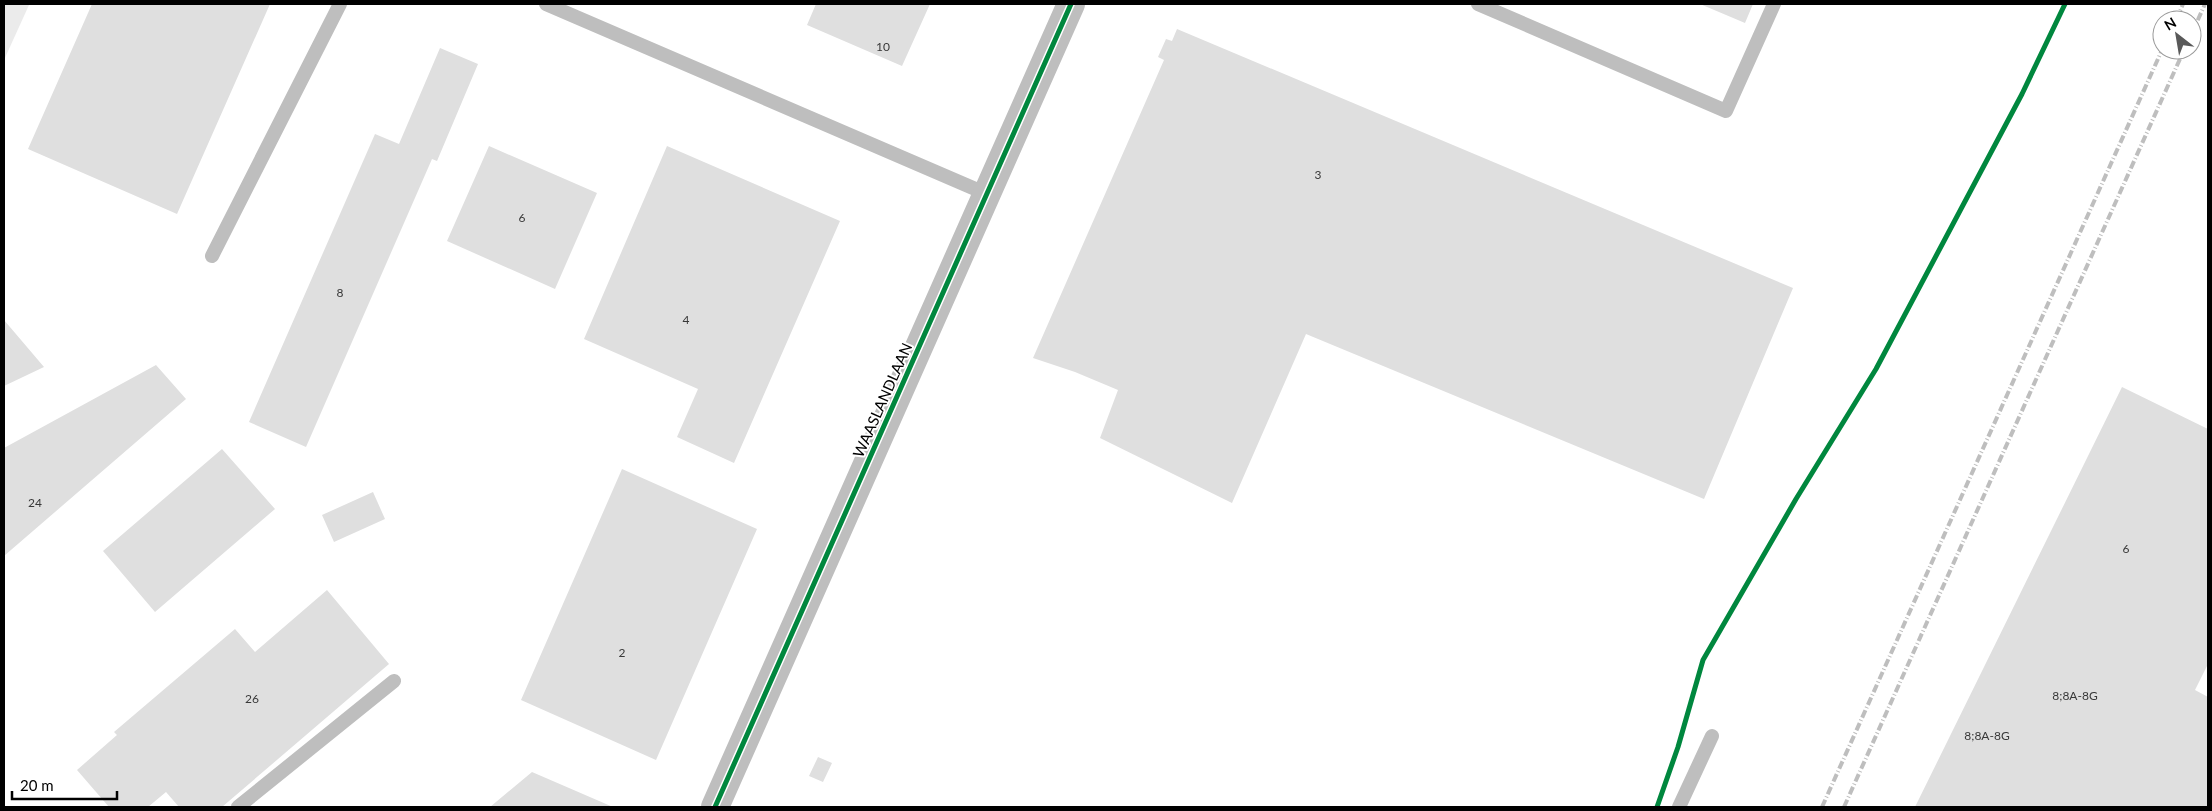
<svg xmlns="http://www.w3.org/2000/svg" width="2212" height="811" viewBox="0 0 2212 811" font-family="Lato,sans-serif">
  <rect width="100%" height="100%" fill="#fff"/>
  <path fill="#ebebeb" d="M4,4L29,5L4,60Z"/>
  <path fill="#dfdfdf" d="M92,4H270L177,214L28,149Z
    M816,4H930L902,66L807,25Z
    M1700,4H1753L1745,23Z
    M1177,29L1793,288L1704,499L1306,334L1232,503L1100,438L1118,390L1075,372L1033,358L1164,60L1158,57L1166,39L1172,41Z
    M440,48L478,64L437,161L432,159L306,447L249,422L375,134L399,144Z
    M489,146L597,193L555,289L447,241Z
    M667,146L840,221L734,463L677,437L698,389L584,339Z
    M4,320L44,367L4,386Z
    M156,365L186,399L4,556V448Z
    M2122,387L2208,429V664L2195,690L2208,697V807H1915Z
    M222,449L275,509L155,612L103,551Z
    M622,469L757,529L656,760L521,700Z
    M373,492L385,519L334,542L322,515Z
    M327,590L389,664L222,807H179L166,792L148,807H109L77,770L117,735L114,732L235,629L255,652Z
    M818,757L832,763L823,782L809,776Z
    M532,772L613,807H490Z"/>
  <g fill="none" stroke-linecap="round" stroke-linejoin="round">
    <path stroke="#bebebe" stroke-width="14" d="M546,4L987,194
      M1478,4L1726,111L1774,4
      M212,256L340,4
      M238,807L394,681
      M1679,807L1712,736"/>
    <path stroke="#bebebe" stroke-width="28" d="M715,807L1071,4"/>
    <path stroke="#bebebe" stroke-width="4" stroke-dasharray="8 2.5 1 2.5" stroke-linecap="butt" d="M2176,20L2183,4
      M2192,33L2205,4
      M1822,807L2162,50
      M1844,807L2184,50"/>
    <defs>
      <path id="cycleway" d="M715,807L1071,4
        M1657,807L1678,747L1703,660L1796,499L1876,369L2022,94L2065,4"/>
    </defs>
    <use href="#cycleway" stroke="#fff" stroke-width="8"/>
    <use href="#cycleway" stroke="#00873e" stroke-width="5"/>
  </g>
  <g text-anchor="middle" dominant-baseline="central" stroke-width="4" stroke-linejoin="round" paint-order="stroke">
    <g font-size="12" fill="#383838">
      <text x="883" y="46">10</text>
      <text x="1318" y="174">3</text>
      <text x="522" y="217">6</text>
      <text x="340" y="292">8</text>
      <text x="686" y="319">4</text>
      <text x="35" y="502">24</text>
      <text x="2126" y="548">6</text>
      <text x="622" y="652">2</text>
      <text x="2075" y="695">8;8A-8G</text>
      <text x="252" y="698">26</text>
      <text x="1987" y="735">8;8A-8G</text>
    </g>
    <g font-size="15" fill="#000" stroke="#fff">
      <text transform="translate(882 400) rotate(-66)">WAASLANDLAAN</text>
    </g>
  </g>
  <rect width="2212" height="811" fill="none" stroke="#000000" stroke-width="10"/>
  <g transform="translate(2177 35) rotate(329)"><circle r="24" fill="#ffffff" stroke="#999999"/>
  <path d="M0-4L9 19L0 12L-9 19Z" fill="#595959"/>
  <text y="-8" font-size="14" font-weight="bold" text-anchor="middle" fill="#000000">N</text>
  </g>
  <path d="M12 791v8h105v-8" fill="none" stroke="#000000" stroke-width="2.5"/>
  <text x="20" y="791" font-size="15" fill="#000000" stroke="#ffffff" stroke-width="4" paint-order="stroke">20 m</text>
</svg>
